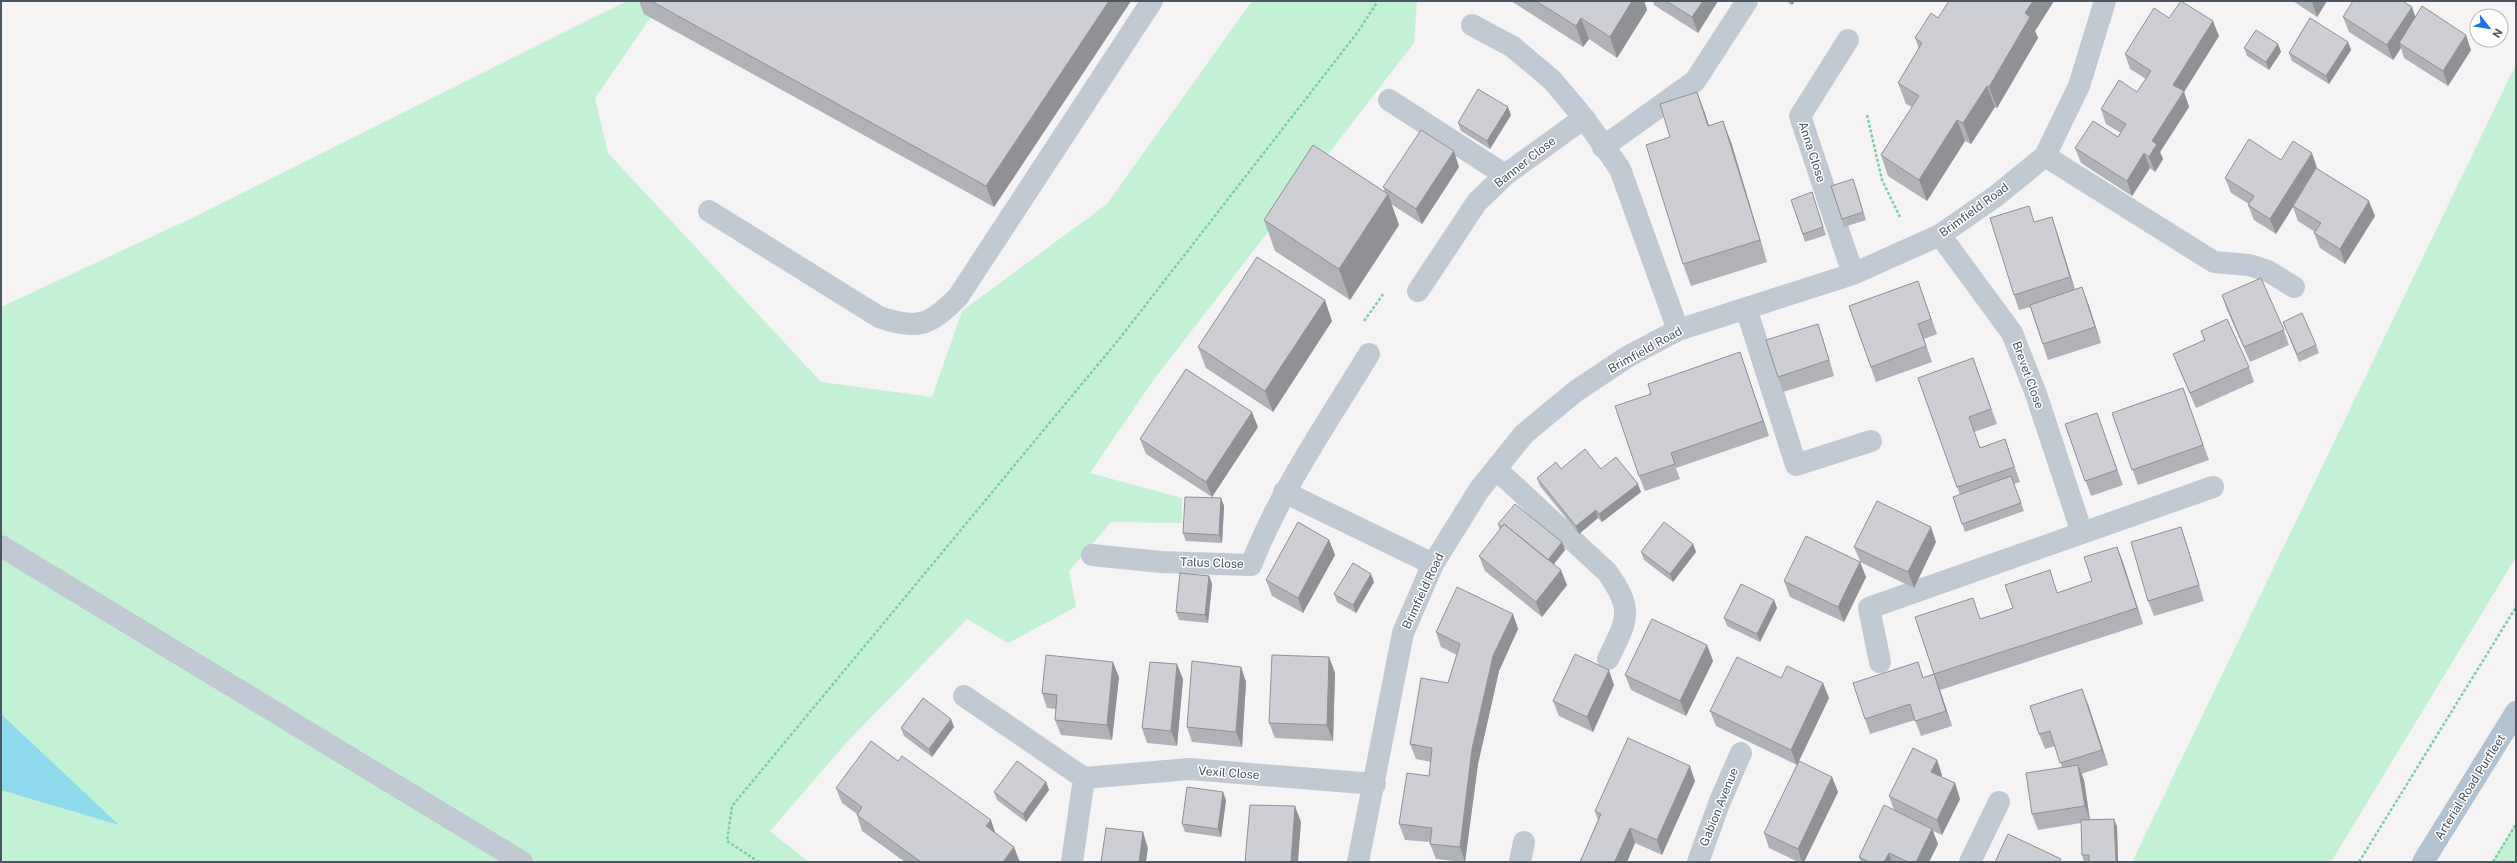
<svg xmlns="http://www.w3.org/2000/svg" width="2517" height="863" viewBox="0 0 2517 863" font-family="'Public Sans',sans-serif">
  <rect width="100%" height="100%" fill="#f5f3f3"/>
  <path fill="#c3f1d5" d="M627,1H662L595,98L608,153L821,382L932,397L962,311L1107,204L1252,1H1417L1414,43L1152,382L1090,473L1182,498V523L1111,522L1069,571L1076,607L1008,643L967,619L847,742L770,831L809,862H1V307L192,218Z
    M2516,64V557L2331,862H2132Z
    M2516,823V862H2492Z"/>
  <path fill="#90daee" d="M1,714L119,825L1,790Z"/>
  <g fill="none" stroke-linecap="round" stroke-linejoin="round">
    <path stroke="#7ad0a6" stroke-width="2.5" stroke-dasharray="3 2" stroke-linecap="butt" d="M1867,115L1882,180L1900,217
      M1364,321L1384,293
      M759,862L727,841L732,806L1120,338L1357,33L1378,1
      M2359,862L2516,607
      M2493,862L2516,824"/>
    <path stroke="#c1cad2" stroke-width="22" d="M1472,25L1513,47L1552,80L1584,118L1620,169L1678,330
      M1848,40L1800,116L1853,274
      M1389,100L1505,175
      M1603,147L1695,81L1747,1
      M2045,156L2214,262L2249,265L2268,271L2294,287
      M709,211L879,317C918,330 929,326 958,297L1152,1
      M1940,235L2012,333L2036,394L2082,533
      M1418,291L1477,202L1505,175L1584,118
      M1746,308L1796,465L1871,441
      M1496,469L1607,572C1634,610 1628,618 1608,659
      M1284,492L1433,564
      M1,546L522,862
      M1092,555L1161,562L1251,565C1281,489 1327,423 1369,354
      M1880,662L1869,608L2213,487
      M964,696L1084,778L1189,769L1375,784
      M1072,862L1084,778
      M1358,862L1403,633L1433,564L1479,490L1524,434L1576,391L1627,357L1678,330L1853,274L1940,235L1996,196L2045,156L2079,86L2105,1
      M1520,862L1524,842
      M1698,862L1720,801L1741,753
      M1970,862L1999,802"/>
    <path stroke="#b3c2d1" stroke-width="22" d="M2423,862L2516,712"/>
  </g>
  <path fill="#b0b2b7" d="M639,1H1131L994,207L644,14Z
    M1511,1H1644L1647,10L1617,58L1589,39L1583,47Z
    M1653,1H1718L1698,33L1654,5Z
    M1786,1H1795L1792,5Z
    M1949,1H2054L2035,31L2038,38L1997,108L1995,107L1971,144L1965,141L1927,201L1888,176L1881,155L1912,107L1906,104L1898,83L1919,49L1915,38L1938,18Z
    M2238,1H2256L2238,2Z
    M2293,1H2327L2317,17Z
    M2412,7L2415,17L2471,50L2448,86L2404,58L2401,48L2393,60L2349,32L2343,17Z
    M2169,18L2219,36L2184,92L2189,107L2160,152L2163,159L2155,172L2150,168L2132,196L2081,163L2075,148L2118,137L2121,133L2106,124L2101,109L2137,92L2146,79L2130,69L2125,54Z
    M2348,42L2351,50L2329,84L2292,61L2289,53Z
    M2278,44L2281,52L2269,70L2247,56L2244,48Z
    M1697,92L1709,125L1731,142L1767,262L1691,286L1683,264L1670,137Z
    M1511,115L1490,149L1461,131L1458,123Z
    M2281,160L2317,168V169L2375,216L2345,264L2320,248L2314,233L2315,232L2298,221L2293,207L2276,234L2254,220L2248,205L2249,204L2231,193L2225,178Z
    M1459,167L1422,224L1391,204L1399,225L1350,300L1275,251L1264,220L1385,192L1383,187Z
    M1831,186L1856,187L1866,220L1844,227Z
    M1812,192L1826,235L1805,242L1791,200Z
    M2034,222L2057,232L2075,290L2088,303L2101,343L2048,360L2030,307L2019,310L2014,295Z
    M1918,281L1937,334L1924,339L1932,362L1876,382L1849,306Z
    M2222,295L2284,330L2289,345L2250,362L2227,310Z
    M1332,321L1273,412L1206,368L1198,347Z
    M2283,322L2316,345L2319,353L2299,362Z
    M2201,331L2249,367L2254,382L2196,408L2179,369L2173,354L2204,340Z
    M1823,339L1834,376L1783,392L1778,377Z
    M1740,352L1769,436L1676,468L1680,479L1645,491L1639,476L1651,394Z
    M1973,358L1997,424L1974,432L1980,448L2005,439L2020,482L2014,484L2024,511L1965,532L1953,497L1960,495L1918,378Z
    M2183,388L2209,460L2138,485L2112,413Z
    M2097,413L2123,485L2091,496L2065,424Z
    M1258,427L1212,497L1146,454L1140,439Z
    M1561,469H1601L1641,492L1602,522L1598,518L1579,534L1540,486L1537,478Z
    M1221,498L1224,506L1222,543L1186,541L1183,533Z
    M1498,524L1562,542L1565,550L1554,564L1567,585L1542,617L1485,571L1479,556L1500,530Z
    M2181,527L2186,542L2204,601L2154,616L2148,601Z
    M1329,540L1335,555L1303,613L1272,596L1266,580Z
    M1936,542L1914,588L1860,562L1866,577L1844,622L1790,597L1784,581L1860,561L1854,547Z
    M1693,544L1696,552L1673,582L1644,560L1641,552Z
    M2117,547L2143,624L1940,690L1952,726L1921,736L1915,720L1870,734L1865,719L1924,677L1934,674L1981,619L2092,581Z
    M1209,576L1212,584L1208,623L1179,620L1176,612Z
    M1374,582L1356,613L1337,602L1334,594Z
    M1774,600L1777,608L1760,642L1727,626L1724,618Z
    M1513,614L1518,629L1499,671L1478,764L1465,862L1436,859L1430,844V842L1405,840L1399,824L1429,776L1431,762L1416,759L1410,744L1448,683L1457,655L1441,647L1436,632Z
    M1707,645L1713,661L1686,716L1631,690L1625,675Z
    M1329,657L1335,673L1333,741L1275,738L1269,723Z
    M1241,667L1246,682L1242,747L1192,742L1187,727Z
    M1119,677L1112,740L1061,735L1055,720L1056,709L1047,708L1042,693Z
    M1781,678L1823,683L1829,698L1797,765L1716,726L1710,711Z
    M1183,679L1177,746L1147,743L1142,728Z
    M1614,685L1593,732L1559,716L1553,701Z
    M2088,704L2108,765L2081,774L2084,780L2090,820L2114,819L2117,827L2118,862H2084L2082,855L2081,823L2038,830L2032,814L2062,767L2055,746L2045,749L2039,734Z
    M954,727L932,757L904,736L901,728Z
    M1937,760L1942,775L1941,777L1955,783L1960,799L1942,835L1933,831L1938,844L1929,862H1861L1859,857L1894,810L1889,796Z
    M1832,777L1838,792L1804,862H1798L1769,848L1764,833Z
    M1695,781L1662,855L1635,843L1627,862H1580L1598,820L1595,811Z
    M1046,782L1049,790L1026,822L997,800L994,792Z
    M836,788L996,833L1020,862H905L862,831L857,815V814L842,803Z
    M1226,800L1221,837L1185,832L1182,824Z"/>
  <path fill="#909195" d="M1109,1H1131L994,207L986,186Z
    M1632,1H1644L1647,10L1617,58L1610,37Z
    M1703,1H1718L1698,33L1692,17Z
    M1791,1H1795L1792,5Z
    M2033,1H2054L2035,31L2038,38L1997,108L1989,87L2025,13Z
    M2312,1H2327L2317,17Z
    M2412,7L2417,22L2399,43L2401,48L2393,60L2387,45Z
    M1581,18L1589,39L1583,47L1576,26Z
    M2213,21L2219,36L2184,92L2189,107L2160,152L2163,159L2155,172L2149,157L2152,141L2173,85Z
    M2466,35L2471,50L2448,86L2443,71Z
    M2348,42L2351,50L2329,84L2326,76Z
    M2278,44L2281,52L2269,70L2266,62Z
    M1987,86L1995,107L1971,144L1963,123Z
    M1697,92L1705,113L1715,147L1708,126Z
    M1508,107L1511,115L1490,149L1487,141Z
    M1957,120L1965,141L1927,201L1919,180Z
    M1723,121L1731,142L1767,262L1760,240Z
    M1454,151L1459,167L1422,224L1416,209Z
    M2144,153L2150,168L2132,196L2127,181Z
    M2312,153L2317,168L2276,234L2270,219Z
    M1388,194L1399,225L1350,300L1339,269Z
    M2369,201L2375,216L2345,264L2340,249Z
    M2052,217L2057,232L2076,293L2070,277Z
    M2082,287L2088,303L2101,343L2095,327Z
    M1325,300L1332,321L1273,412L1265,391Z
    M1818,324L1823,339L1834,376L1829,360Z
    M1740,352L1745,368L1769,436L1763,421Z
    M1252,412L1258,427L1212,497L1206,482Z
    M1638,484L1641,492L1602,522L1599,514Z
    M1221,498L1224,506L1222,543L1219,535Z
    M1596,510L1598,518L1579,534L1576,526Z
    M1931,527L1936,542L1914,588L1908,572Z
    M2181,527L2186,542L2204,601L2199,585Z
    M1329,540L1335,555L1303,613L1298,598Z
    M1562,542L1565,550L1549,570L1546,562Z
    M1693,544L1696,552L1673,582L1670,574Z
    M2117,547L2123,562L2143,624L2137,608Z
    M1860,562L1866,577L1844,622L1838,607Z
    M1561,570L1567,585L1542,617L1536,602Z
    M1371,574L1374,582L1356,613L1353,605Z
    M1209,576L1212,584L1208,623L1205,615Z
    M1774,600L1777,608L1760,642L1757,634Z
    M1513,614L1518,629L1499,671L1478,764L1465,862L1460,847L1472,749L1493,656Z
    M1707,645L1713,661L1686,716L1680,701Z
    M1329,657L1335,673L1333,741L1327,725Z
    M1113,662L1119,677L1112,740L1107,725Z
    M1177,664L1183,679L1177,746L1171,731Z
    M1241,667L1246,682L1242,747L1236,732Z
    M1609,670L1614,685L1593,732L1587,717Z
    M1934,674L1940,690L1952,726L1946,711Z
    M1823,683L1829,698L1797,765L1791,750Z
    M2082,689L2088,704L2108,765L2102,750Z
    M951,719L954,727L932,757L929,749Z
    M1937,760L1942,775L1937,787L1931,772Z
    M2078,765L2084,780L2090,821L2085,806Z
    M1690,766L1695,781L1662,855L1657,840Z
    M1832,777L1838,792L1804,862H1802L1798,849Z
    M1046,782L1049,790L1026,822L1023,814Z
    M1955,783L1960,799L1942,835L1937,820Z
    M1223,792L1226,800L1221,837L1218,829Z
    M1295,806L1301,822L1298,862H1291Z
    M2114,819L2117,827L2118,862H2116Z
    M991,820L996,835L986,826Z
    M1630,828L1635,843L1627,862H1616L1615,861Z
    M1932,829L1938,844L1929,862H1916Z
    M1143,832L1148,848L1146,862H1139Z
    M1014,847L1020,862H1003Z
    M1889,853L1892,862H1884Z"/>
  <path fill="#cdcfd5" stroke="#909195" d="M651,1H1109L986,186Z
    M1536,1H1632L1610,37L1581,18L1576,26Z
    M1666,1H1703L1692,17Z
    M1949,1H2033L2025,13L2030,17L1989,87L1987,86L1963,123L1957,120L1919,180L1881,155L1919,96L1898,83L1922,43L1915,38L1931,13L1938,18Z
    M2181,1L2213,21L2173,85L2184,91L2152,141L2157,144L2149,157L2144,153L2127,181L2075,148L2093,121L2118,137L2126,124L2101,109L2119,80L2137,92L2151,71L2125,54L2154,8L2169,18Z
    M2353,1H2402L2412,7L2387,45L2343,17Z
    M2422,6L2466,35L2443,71L2399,43Z
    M2310,18L2348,42L2326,76L2289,53Z
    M2256,30L2278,44L2266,62L2244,48Z
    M1478,89L1508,107L1487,141L1458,123Z
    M1697,92L1708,126L1723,121L1760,240L1683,264L1646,145L1670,137L1660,104Z
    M1421,130L1454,151L1416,209L1383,187Z
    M2249,139L2281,160L2293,141L2312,153L2270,219L2248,205L2254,196L2225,178Z
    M1313,145L1388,194L1339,269L1264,220Z
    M2316,168L2369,201L2340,249L2314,233L2321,223L2293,206Z
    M1853,179L1863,212L1842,219L1831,186Z
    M1812,192L1823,227L1803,234L1791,200Z
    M2029,206L2034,222L2052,217L2070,277L2014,295L1990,218Z
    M1257,257L1325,300L1265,391L1198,347Z
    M2261,278L2284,330L2244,347L2222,295Z
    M1918,281L1931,319L1918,324L1926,346L1871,367L1849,306Z
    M2082,287L2095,327L2043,344L2030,305Z
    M2302,313L2316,345L2297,354L2283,322Z
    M2227,319L2249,367L2190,393L2173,354L2205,340L2201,331Z
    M1818,324L1829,360L1778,377L1766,340Z
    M1740,352L1763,421L1671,453L1675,464L1639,476L1615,406L1651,394L1648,384Z
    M1973,358L1991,409L1969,417L1980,448L2005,439L2014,467L1957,487L1918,378Z
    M1186,369L1252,412L1206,482L1140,439Z
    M2183,388L2203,445L2132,470L2112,413Z
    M2097,413L2117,470L2085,481L2065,424Z
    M1585,449L1601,469L1616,457L1638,484L1599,514L1596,510L1576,526L1537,478L1556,462L1561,469Z
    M2011,476L2021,503L1962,524L1953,497Z
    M1185,497L1221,498L1219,535L1183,533Z
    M1877,501L1931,527L1908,572L1854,547Z
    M1515,504L1562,542L1548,560L1504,524L1502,527L1498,524Z
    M1298,522L1329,540L1298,598L1266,580Z
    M1664,522L1693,544L1670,574L1641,552Z
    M1504,524L1561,570L1536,602L1479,556Z
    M2181,527L2199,585L2148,601L2131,542Z
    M1806,536L1860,562L1838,607L1784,581Z
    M2117,547L2137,608L1934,674L1915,617L1973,598L1980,619L1996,614L2013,608L2005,585L2050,570L2057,593L2092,581L2084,557Z
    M1353,563L1371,574L1353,605L1334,594Z
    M1180,573L1209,576L1205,615L1176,612Z
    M1741,584L1774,600L1757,634L1724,618Z
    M1457,587L1513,614L1493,656L1472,749L1460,847L1430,844L1432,828L1399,824L1407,773L1429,776L1432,748L1410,744L1421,678L1448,683L1460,644L1436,632Z
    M1652,619L1707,645L1680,701L1625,675Z
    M1575,654L1609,670L1587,717L1553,701Z
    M1046,655L1113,662L1107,725L1055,720L1057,695L1042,693Z
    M1272,655L1329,657L1327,725L1269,723Z
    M1737,657L1781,678L1787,666L1823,683L1791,750L1710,711Z
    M1192,661L1241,667L1236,732L1187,727Z
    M1150,662L1177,664L1171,731L1142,728Z
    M1918,662L1923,678L1934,674L1946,711L1915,721L1910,704L1865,719L1853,683Z
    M2082,689L2102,750L2060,763L2050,731L2039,734L2030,706Z
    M923,698L951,719L929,749L901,728Z
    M1628,738L1690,766L1657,840L1630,828L1615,861L1618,862H1580L1601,814L1595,811Z
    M871,741L898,761L902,756L991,820L986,826L1014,847L1003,862H921L857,815L862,807L836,788Z
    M1913,748L1937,760L1931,772L1955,783L1937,820L1889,796Z
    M1017,761L1046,782L1023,814L994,792Z
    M1799,761L1832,777L1798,849L1764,833Z
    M2078,765L2085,806L2032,814L2026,773Z
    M1187,787L1223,792L1218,829L1182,824Z
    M1250,805L1295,806L1291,862H1245Z
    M1884,805L1932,829L1916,862H1908L1889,853L1884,862H1869L1859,857Z
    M2114,819L2116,862H2089V855H2082L2081,820Z
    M1106,828L1143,832L1139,862H1101Z
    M2008,834L2061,859L2059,862H1995Z"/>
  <g text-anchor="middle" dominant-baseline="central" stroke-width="3" stroke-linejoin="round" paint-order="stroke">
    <g font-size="12" fill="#4a5661" stroke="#fff">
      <text transform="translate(1812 152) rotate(72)">Anna Close</text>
      <text transform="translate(1525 162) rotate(-38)">Banner Close</text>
      <text transform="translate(1974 210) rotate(-36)">Brimfield Road</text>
      <text transform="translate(1645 350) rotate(-29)">Brimfield Road</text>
      <text transform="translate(2028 375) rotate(70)">Brevet Close</text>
      <text transform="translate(1212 563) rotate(2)">Talus Close</text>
      <text transform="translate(1423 591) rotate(-65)">Brimfield Road</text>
      <text transform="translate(1229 773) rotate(4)">Vexil Close</text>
      <text transform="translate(2470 787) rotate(-58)">Arterial Road Purfleet</text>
      <text transform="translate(1719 807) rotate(-68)">Gabion Avenue</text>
    </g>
  </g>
  <rect width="2517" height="863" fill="none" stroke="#4a5661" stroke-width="4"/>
  <g transform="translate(2489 28) rotate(121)"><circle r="19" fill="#ffffff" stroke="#b7bbc0"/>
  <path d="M0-3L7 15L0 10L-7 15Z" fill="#1a73e8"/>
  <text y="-6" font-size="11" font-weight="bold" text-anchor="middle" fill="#4a5661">N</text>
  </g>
</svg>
